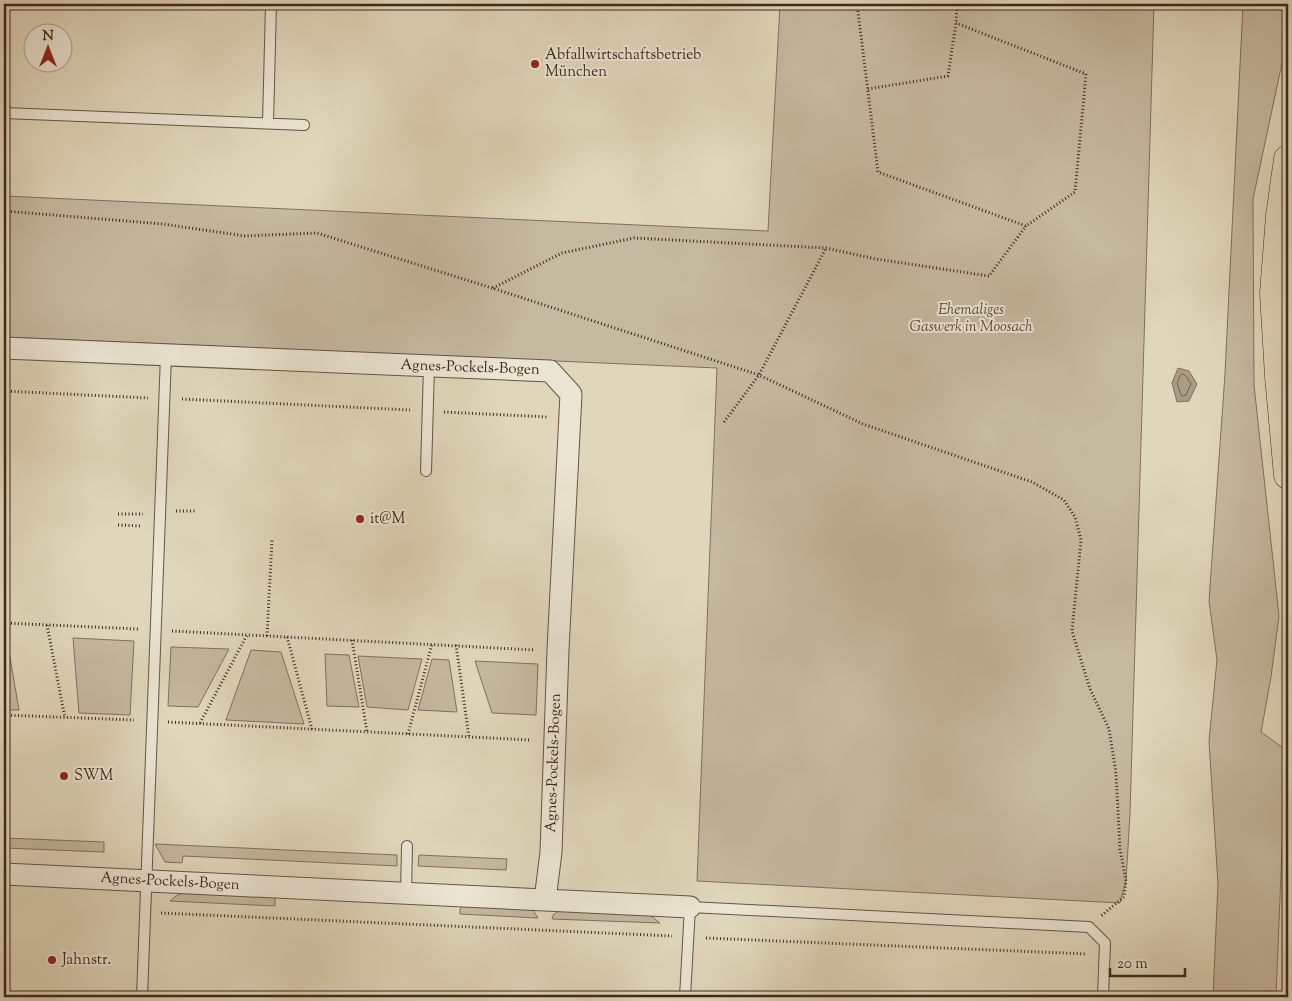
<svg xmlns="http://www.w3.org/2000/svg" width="1292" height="1001" viewBox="0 0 1292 1001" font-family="'Sorts Mill Goudy',serif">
  <rect width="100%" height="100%" fill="#e0d7bb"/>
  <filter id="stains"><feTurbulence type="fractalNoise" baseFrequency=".004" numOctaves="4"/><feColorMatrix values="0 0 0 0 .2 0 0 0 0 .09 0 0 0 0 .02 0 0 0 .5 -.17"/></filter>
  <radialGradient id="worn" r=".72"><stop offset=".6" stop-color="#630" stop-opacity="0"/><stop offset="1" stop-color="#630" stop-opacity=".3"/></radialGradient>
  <path fill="#c5b9a0" stroke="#82705e" d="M780,4H1154L1130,814L1126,881L1120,903L697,881L717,368L4,337V196L768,231Z
    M1243,4H1288V35L1253,199L1254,385L1279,616L1271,677L1261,732L1286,750L1276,997H1213L1218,884L1209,741L1217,660L1209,601L1225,374Z
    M4,634H6L19,710H4Z
    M73,638L134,641L130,715L79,713Z
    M171,647L229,649L198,707L168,706Z
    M251,650L281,652L304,724L226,720Z
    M325,654L349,655L359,707L327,706Z
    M358,656L422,659L408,710L367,707Z
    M432,659L449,660L457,712L418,710Z
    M475,661L538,664L536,715L492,713Z
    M4,838L104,842V852L4,848Z
    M155,844L397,855V866L183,856L182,863L165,862Z
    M419,855L507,859L506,870L418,866Z
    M183,893L275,895V906L170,901L176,896Z
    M464,905L533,910L538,918L460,914V909Z
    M561,909L650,915L660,923L552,919L553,915Z"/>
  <path fill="#a99c85" stroke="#7f6e5b" d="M1178,368L1189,371L1197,384L1189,401L1177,402L1172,383Z"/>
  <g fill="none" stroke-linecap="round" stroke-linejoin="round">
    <path stroke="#746251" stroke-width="1" d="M1183,374L1186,376L1191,384L1186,395L1183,396L1181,395L1177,383L1180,376Z"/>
    <defs>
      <path id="lane" d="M4,113L304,125
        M268,123L271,4
        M426,471L429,367
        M406,893L407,846
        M142,997L166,355
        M685,997L690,907L1089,927L1105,943L1103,997"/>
      <path id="street" d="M4,348L550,371L571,394L558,650L551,852L545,900
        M4,874L690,907"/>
      <path id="highway" d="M1288,159L1280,216L1274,293L1279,376L1288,475"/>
    </defs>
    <use href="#lane" stroke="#675444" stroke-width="12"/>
    <use href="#street" stroke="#675444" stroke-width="23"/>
    <use href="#highway" stroke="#3f281d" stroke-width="29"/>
    <path stroke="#3f281d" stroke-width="3" stroke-dasharray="1 2.5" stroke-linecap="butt" d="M857,4L878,172L1026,226L1075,192L1086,74L956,23
      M868,89L948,76L956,23L957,4
      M4,211L163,224L245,236L317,233L492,288L759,375L863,424L1032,482L1064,500L1075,517L1081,540L1072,631L1090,689L1109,729L1116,773L1120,849L1126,881L1124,897L1101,916
      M493,288L562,253L634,238L826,248L876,259L989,276L1026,226
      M4,391L148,398
      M182,399L410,410
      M444,412L548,417
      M724,422L759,375L826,248
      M176,511H195
      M118,514H143
      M118,525L142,526
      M4,623L138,629
      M47,625L65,718
      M172,631L535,650
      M267,636L272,540
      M287,637L312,729
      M352,640L367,732
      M456,645L469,737
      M4,715L134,720
      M168,722L531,740
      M200,723L247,635
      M408,734L432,644
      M161,913L672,936
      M706,938L1087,954"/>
    <use href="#lane" stroke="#ebe5d3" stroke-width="10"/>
    <use href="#street" stroke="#ebe5d3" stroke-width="21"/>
    <use href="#highway" stroke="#e0d7bb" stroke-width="28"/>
  </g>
  <g fill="#8f2418" stroke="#ebe5d3" stroke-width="2">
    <circle cx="535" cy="64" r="5"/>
    <circle cx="360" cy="519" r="5"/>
    <circle cx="64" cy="776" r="5"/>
    <circle cx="52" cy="960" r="5"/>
  </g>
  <g text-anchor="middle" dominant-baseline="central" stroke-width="4" stroke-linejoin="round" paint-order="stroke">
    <g font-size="15" fill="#3f281d" stroke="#ebe5d3" text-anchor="start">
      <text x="545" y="55">Abfallwirtschaftsbetrieb<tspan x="545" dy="17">München</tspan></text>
      <text x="370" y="519">it@M</text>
      <text x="74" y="776">SWM</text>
      <text x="62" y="960">Jahnstr.</text>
    </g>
    <g font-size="15" font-style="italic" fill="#5a4537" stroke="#ebe5d3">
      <text x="971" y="310">Ehemaliges<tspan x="971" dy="17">Gaswerk in Moosach</tspan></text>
    </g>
    <g font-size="15" fill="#3f281d" stroke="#ebe5d3">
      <text transform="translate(470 368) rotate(2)">Agnes-Pockels-Bogen</text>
      <text transform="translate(554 763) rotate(-88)">Agnes-Pockels-Bogen</text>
      <text transform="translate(170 882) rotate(3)">Agnes-Pockels-Bogen</text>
    </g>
  </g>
  <rect width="1292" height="1001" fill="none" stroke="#e0d7bb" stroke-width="20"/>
  <rect x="5" y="5" width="1282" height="991" fill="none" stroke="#3f281d" stroke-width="2.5"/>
  <rect x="10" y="10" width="1272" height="981" fill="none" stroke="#3f281d"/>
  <g transform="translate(48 48)"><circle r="24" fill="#ebe5d3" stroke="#a6998a"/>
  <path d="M0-4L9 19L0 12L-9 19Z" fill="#8f2418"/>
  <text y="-8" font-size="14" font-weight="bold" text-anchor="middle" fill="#3f281d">N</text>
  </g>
  <path d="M1110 968v8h75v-8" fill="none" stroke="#3f281d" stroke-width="2.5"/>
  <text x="1117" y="968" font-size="15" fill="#3f281d" stroke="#ebe5d3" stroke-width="4" paint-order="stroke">20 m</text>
  <rect width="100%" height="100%" filter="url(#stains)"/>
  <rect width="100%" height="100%" fill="url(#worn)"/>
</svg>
